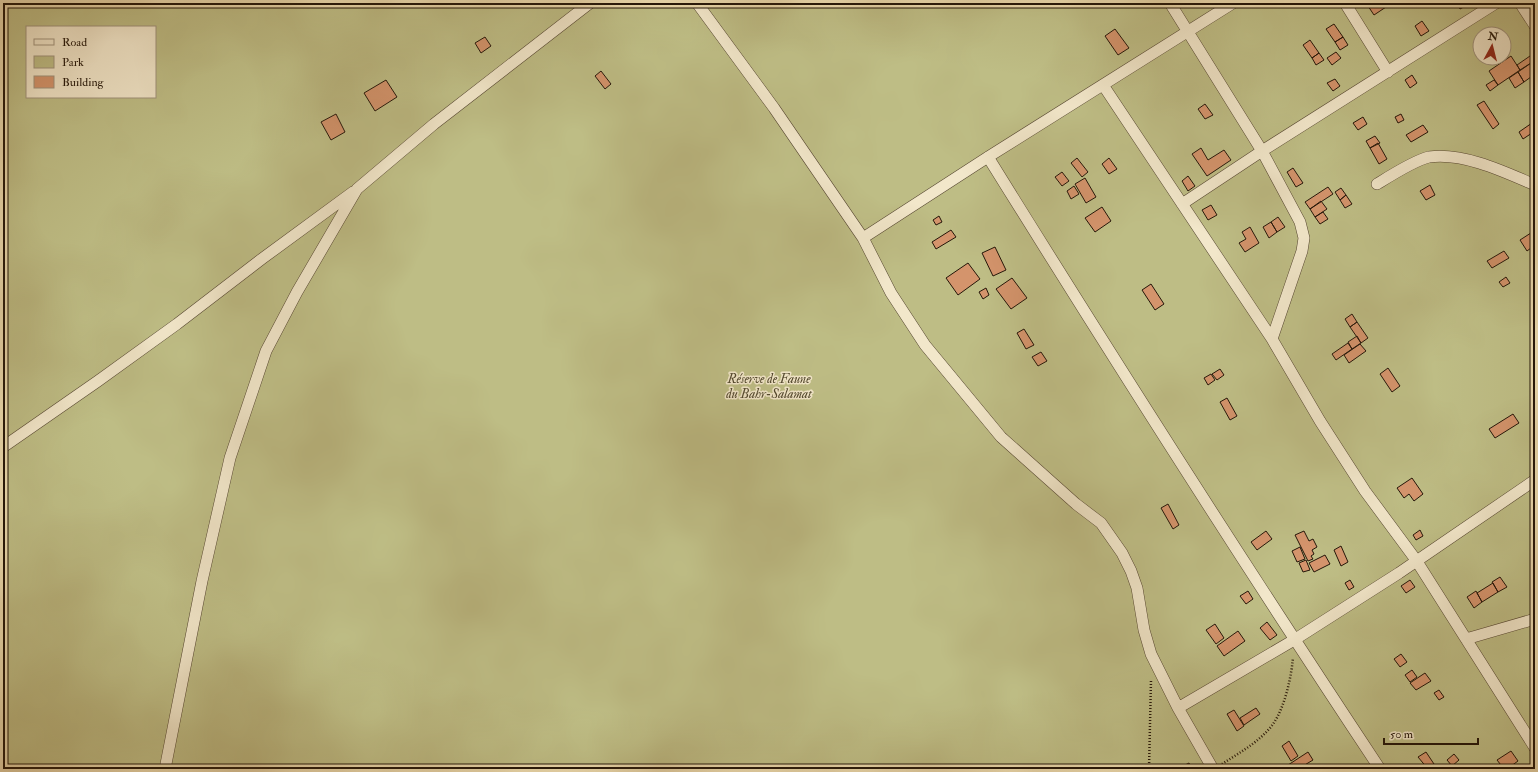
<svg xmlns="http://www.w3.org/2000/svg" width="1538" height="772" viewBox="0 0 1538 772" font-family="'IM FELL Double Pica',serif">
  <rect width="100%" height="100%" fill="#ebdaae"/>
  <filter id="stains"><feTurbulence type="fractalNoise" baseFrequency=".005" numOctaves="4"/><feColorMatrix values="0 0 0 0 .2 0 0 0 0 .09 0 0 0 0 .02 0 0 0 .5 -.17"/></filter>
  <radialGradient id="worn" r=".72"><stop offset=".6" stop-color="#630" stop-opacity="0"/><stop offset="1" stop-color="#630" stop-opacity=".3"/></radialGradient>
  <path fill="#bebd85" stroke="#716a47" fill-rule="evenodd" d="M3,3H1535V769H3ZM27,27H155V97H27ZM1480,34H1504V58H1480Z"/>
  <path fill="#d4946c" stroke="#241609" d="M1366,3H1388L1389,5L1374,15Z
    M1457,3H1471L1460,9Z
    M1422,21L1429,31L1421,36L1415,26Z
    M1334,24L1343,37L1335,42L1326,29Z
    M1115,29L1129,48L1118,55L1105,36Z
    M485,37L491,46L481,53L475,43Z
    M1343,37L1348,45L1340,50L1335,42Z
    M1310,40L1319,53L1312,58L1303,45Z
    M1336,52L1341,58L1332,65L1327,58Z
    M1319,53L1324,60L1316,65L1312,58Z
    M1511,56L1520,70L1498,85L1489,71Z
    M1530,56L1534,61L1520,70L1517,65Z
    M1534,61L1535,74L1524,82L1518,72Z
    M601,71L611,84L605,89L595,76Z
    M1518,72L1524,82L1515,88L1509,78Z
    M1412,75L1417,83L1410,88L1405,80Z
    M1335,79L1340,86L1333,91L1327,83Z
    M386,80L397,97L375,111L364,93Z
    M1494,80L1498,85L1490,91L1486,85Z
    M1484,101L1499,124L1493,129L1477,105Z
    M1205,104L1213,115L1205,119L1198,109Z
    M336,114L345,132L331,140L321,122Z
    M1401,114L1404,120L1398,123L1395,117Z
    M1363,117L1367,124L1358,130L1353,123Z
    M1532,123L1535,127V131L1523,139L1519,132Z
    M1423,125L1428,132L1411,142L1406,135Z
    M1375,136L1380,143L1370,148L1366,141Z
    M1378,143L1387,159L1379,164L1370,148Z
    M1201,148L1208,160L1224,150L1231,160L1207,176L1192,154Z
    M1077,158L1088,172L1082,177L1071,163Z
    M1109,158L1117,169L1109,174L1102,164Z
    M1293,168L1303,183L1296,187L1287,172Z
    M1062,172L1069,181L1062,186L1055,177Z
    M1188,176L1195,186L1188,191L1182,181Z
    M1085,178L1096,197L1086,203L1075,184Z
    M1430,185L1435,195L1426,200L1420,191Z
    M1074,186L1079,194L1071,199L1067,191Z
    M1328,187L1333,194L1310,209L1305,202Z
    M1341,188L1346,195L1340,200L1335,192Z
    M1346,195L1352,204L1345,208L1340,200Z
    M1321,201L1327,209L1315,217L1310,209Z
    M1211,205L1217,215L1208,220L1202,210Z
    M1102,207L1111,221L1095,232L1085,218Z
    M1323,212L1328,219L1320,224L1315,217Z
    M939,216L942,222L936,225L933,220Z
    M1278,217L1285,227L1277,232L1271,222Z
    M1271,222L1277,232L1269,238L1263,227Z
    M1250,227L1259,243L1245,252L1239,243L1246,239L1242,232Z
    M951,230L956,237L936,249L932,242Z
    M1534,231L1535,245L1527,251L1520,240Z
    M995,247L1006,270L993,276L982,253Z
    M1504,251L1509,258L1492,268L1487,261Z
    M968,263L980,279L958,295L946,278Z
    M1506,277L1510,283L1503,287L1499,282Z
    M1012,278L1027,298L1011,309L996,289Z
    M1151,284L1164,304L1155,310L1142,290Z
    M986,288L989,295L983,299L979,292Z
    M1352,314L1357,322L1350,327L1345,319Z
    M1357,322L1368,338L1361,343L1350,327Z
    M1024,329L1034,345L1026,349L1017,333Z
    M1357,336L1361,343L1352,349L1348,342Z
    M1348,343L1352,349L1336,360L1332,354Z
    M1360,344L1366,351L1349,363L1344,355Z
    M1041,352L1047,361L1038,366L1032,357Z
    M1388,368L1400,386L1392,392L1380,374Z
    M1220,369L1224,375L1217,380L1212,374Z
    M1211,374L1215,380L1208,385L1204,378Z
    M1227,398L1237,416L1230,420L1220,402Z
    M1513,414L1519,423L1495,438L1489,429Z
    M1412,478L1423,494L1414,501L1409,494L1404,498L1397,488Z
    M1168,504L1179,525L1173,529L1161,508Z
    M1420,530L1423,536L1416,540L1413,535Z
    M1266,531L1272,539L1257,550L1251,542Z
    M1304,531L1309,541L1313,539L1317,547L1312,550L1314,554L1311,556L1313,559L1308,561L1295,535Z
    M1341,546L1348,562L1341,566L1334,550Z
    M1300,547L1305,559L1297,562L1292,551Z
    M1325,555L1330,564L1314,572L1309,563Z
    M1306,560L1310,570L1303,572L1299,563Z
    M1500,577L1507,587L1498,592L1492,582Z
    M1350,580L1354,587L1349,590L1345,583Z
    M1410,580L1415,587L1406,593L1401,586Z
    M1493,583L1498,592L1482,602L1477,593Z
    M1248,591L1253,599L1246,604L1240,596Z
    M1476,591L1482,602L1474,608L1467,597Z
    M1267,622L1277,635L1270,640L1260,628Z
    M1215,624L1224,638L1216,644L1206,630Z
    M1238,631L1245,641L1224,656L1217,646Z
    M1401,654L1407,662L1400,667L1394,659Z
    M1412,670L1417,677L1410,682L1405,675Z
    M1425,673L1431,681L1416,690L1410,683Z
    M1439,690L1444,697L1439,700L1434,693Z
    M1256,708L1260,714L1244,725L1240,718Z
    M1234,710L1244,726L1237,731L1227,714Z
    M1289,741L1298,756L1291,761L1282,746Z
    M1511,751L1518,761L1507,769H1504L1497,760Z
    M1308,752L1313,760L1298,769H1286L1285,767Z
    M1426,752L1434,764L1428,769L1418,757Z
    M1454,754L1459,760L1452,766L1447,760Z
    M1189,763L1192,769H1177Z"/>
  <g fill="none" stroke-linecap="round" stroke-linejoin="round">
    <defs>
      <path id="street" d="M697,3L774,108L863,238L891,293L925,345L1001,437L1076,504L1101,523L1122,553L1131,571L1137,588L1144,630L1151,654L1178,708
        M1170,3L1262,151L1300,222L1304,238L1302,251L1272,339
        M1345,3L1388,72
        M1520,3L1535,26
        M1103,85L1272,339L1320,421L1365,491L1416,560L1535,748
        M988,157C1116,363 1246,567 1380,769
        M1377,184C1390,176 1415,160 1429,157C1463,152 1505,172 1535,185
        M1182,204L1262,151L1496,3
        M863,238L988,157L1233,3
        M3,447L98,381L177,324L263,258L353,192
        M1466,639L1535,619
        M165,769L202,581L230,458L266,351L297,292L357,189L434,124L590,3
        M1213,769L1178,708L1294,640L1399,573L1535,480"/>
    </defs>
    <use href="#street" stroke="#564732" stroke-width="12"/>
    <path stroke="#241609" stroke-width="2.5" stroke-dasharray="1 2" stroke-linecap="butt" d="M1222,764C1239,753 1261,741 1273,724C1285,707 1291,678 1293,658
      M1149,769L1151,680"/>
    <use href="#street" stroke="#f2e7ca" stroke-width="11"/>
  </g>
  <g text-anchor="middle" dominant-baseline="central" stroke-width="3" stroke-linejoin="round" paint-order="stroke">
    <g font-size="13" font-style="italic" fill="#52482e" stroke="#f2e7ca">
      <text x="769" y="379">Réserve de Faune<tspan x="769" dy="15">du Bahr-Salamat</tspan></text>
    </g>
  </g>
  <rect width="1538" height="772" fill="none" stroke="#ebdaae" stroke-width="16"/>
  <rect x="4" y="4" width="1530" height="764" fill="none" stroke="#241609" stroke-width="2"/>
  <rect x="8" y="8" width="1522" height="756" fill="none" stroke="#241609"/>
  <rect x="26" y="26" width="130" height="72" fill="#f2e7ca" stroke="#a0937d"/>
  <rect x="34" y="39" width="20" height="6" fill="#f2e7ca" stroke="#a0937d"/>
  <text x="62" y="46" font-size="12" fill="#241609">Road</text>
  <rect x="34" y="56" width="20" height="12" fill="#bebd85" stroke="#a0937d"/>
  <text x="62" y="66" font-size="12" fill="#241609">Park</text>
  <rect x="34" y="76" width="20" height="12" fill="#d4946c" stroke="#a0937d"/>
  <text x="62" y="86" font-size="12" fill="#241609">Building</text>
  <g transform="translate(1492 46) rotate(7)"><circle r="19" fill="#f2e7ca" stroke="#a0937d"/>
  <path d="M0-3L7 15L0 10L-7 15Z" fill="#8f2418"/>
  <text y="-6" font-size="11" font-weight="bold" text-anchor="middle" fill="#241609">N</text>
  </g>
  <path d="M1384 738v6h94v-6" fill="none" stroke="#241609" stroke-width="2"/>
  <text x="1390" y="738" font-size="12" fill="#241609" stroke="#f2e7ca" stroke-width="3" paint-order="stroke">50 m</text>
  <rect width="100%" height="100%" filter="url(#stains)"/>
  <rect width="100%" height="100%" fill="url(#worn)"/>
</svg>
